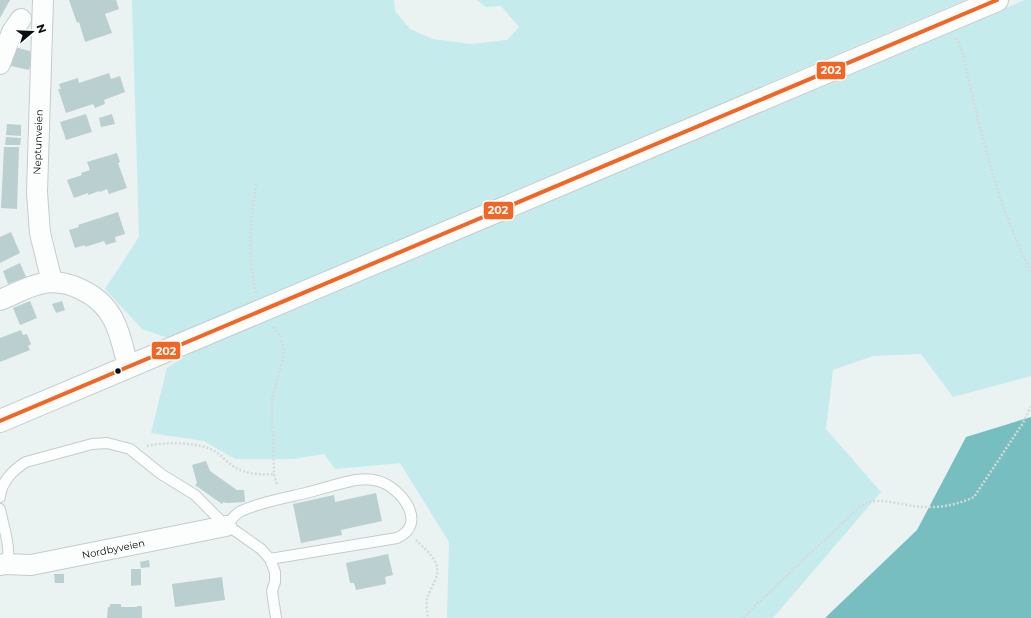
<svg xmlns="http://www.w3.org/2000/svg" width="1031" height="618" viewBox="0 0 1031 618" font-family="Montserrat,sans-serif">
  <rect width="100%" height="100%" fill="#eaf2f2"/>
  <path fill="#c6ebed" d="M132,0H394L395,11L410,29L433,39L471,44L507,40L519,27L501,6L486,7L477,0H965L168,338L142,329L105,289L139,237Z
    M1025,0H1031V376L953,397L921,354L873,356L833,370L826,429L881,492L773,618H447L449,542L400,463L335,469L324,454L293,459H235L204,441L151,433L167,368L201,346Z"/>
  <path fill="#77bec1" d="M1031,417V618H825L917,530L966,437Z"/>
  <path fill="#b9cfd0" d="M0,0H10L0,18Z
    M69,0H116L119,9L105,14L112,33L85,42L79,22L77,23Z
    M15,47L33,52L29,70L11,66Z
    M109,73L111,79L120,76L125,92L104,100L105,104L95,108L93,104L66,113L58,89H61L59,84L78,78L79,83Z
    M86,114L92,132L66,140L60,122Z
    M112,114L115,124L101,127L99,118Z
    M7,124L21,125V136L6,135Z
    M6,137L21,138L20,145H5Z
    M4,147H19L17,209L1,208Z
    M117,153L120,162L118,163L127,188L109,194L107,189L100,192L99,191L88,195V193L74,198L67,180L82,175L81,173L90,170L87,162Z
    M118,212L125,234L115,237L116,242L106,245L104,241L85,247V245L75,248L69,230L79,227L78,225Z
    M11,232L20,253L0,263V237Z
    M20,263L26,277L8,284L3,271Z
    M30,301L37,318L20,325L13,308Z
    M62,301L65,310L56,313L52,304Z
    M21,330L23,335L27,334L31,344L28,346L30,350L0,362V338Z
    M206,461L210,471L237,490H244L245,502L227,503L223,502L222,504L195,485L197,483L192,465Z
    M376,493L382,521L341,530L342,535L301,543L293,504L334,495L335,502Z
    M388,554L393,575L385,577L386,584L356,590L354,583H350L346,563Z
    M149,560L150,567L141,568L140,562Z
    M131,569H141V585L131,586Z
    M54,574H64V583H55Z
    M222,577L225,600L175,607L172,584Z
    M110,604H121V607H137V606H141L142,607V618H107L108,607H110Z"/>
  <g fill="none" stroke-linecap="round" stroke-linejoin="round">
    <defs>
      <path id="lane" d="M0,497C1,482 14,469 26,462L92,444L107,443L130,449L161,474L195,495L226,526L234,530L261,549L270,559L275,572V582L272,591L276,618
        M0,509C2,521 10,545 8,555C7,558 5,561 4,564
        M226,526C230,521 235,514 241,511C261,502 284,498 306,493C322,489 339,483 356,480C362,479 372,479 378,481C401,487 429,524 397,538L270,559"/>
      <g id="street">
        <path d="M43,0L37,192L40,233L52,282"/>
        <path d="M0,64L12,32L21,19"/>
        <path d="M0,300C13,295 26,287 40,284C67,277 101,295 113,319C121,334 124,351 128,367"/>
        <path id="s1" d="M0,565L4,564L31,565L226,526"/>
      </g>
      <path id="primary" d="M0,421L997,0"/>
    </defs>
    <use href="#lane" stroke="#c5cccc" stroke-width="12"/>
    <use href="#street" stroke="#c5cccc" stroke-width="22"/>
    <use href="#primary" stroke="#c5cccc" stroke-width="24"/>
    <path stroke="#d6d9d9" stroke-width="2.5" stroke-dasharray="2 2" stroke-linecap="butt" d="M956,38L961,47C979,123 995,202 1031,271
      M256,184C250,225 247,253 256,293
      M273,327L280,336L284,348L283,358L272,400L274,474L277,485
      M147,446C163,442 191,442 208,448C217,451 223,458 230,464C242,474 259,475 274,474
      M416,540C423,547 433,555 436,564C441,576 430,588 427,599C426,605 427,612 428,618
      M743,618L758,603L856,510C860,507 865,503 870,502C882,499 901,504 913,506C934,509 955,506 974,497L1023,423L1031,406"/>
    <use href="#lane" stroke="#fcfdfd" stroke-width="10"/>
    <use href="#street" stroke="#fcfdfd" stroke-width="20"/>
    <use href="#primary" stroke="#fcfdfd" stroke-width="22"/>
    <defs>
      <path id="bus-1" d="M0,421L997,0"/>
    </defs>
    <use href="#bus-1" stroke="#fff" stroke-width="7"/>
    <use href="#bus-1" stroke="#f26522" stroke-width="4"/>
  </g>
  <circle fill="#0a0e0e" stroke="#fff" stroke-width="1.5" cx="118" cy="371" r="3.5"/>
  <g text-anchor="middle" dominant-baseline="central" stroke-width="3.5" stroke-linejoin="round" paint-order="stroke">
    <g font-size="10" fill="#0a0e0e" stroke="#fff">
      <text transform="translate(38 142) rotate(-88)">Neptunveien</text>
      <text stroke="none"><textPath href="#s1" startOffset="115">Nordbyveien</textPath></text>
    </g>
  </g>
  <g stroke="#fff" stroke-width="1.5">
    <rect x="816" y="61" width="30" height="19" rx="4" fill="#f26522"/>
    <rect x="483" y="201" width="31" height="19" rx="4" fill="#f26522"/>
    <rect x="151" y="341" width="30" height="19" rx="4" fill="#f26522"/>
  </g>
  <g font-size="11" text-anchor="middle" font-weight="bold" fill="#fff">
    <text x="831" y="74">202</text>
    <text x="498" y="214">202</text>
    <text x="166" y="355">202</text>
  </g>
  <g transform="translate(32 32) rotate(71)" stroke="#ffffff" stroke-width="3" paint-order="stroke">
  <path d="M0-3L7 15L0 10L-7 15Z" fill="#0a0e0e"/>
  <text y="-6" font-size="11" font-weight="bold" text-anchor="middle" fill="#0a0e0e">N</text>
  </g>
</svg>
